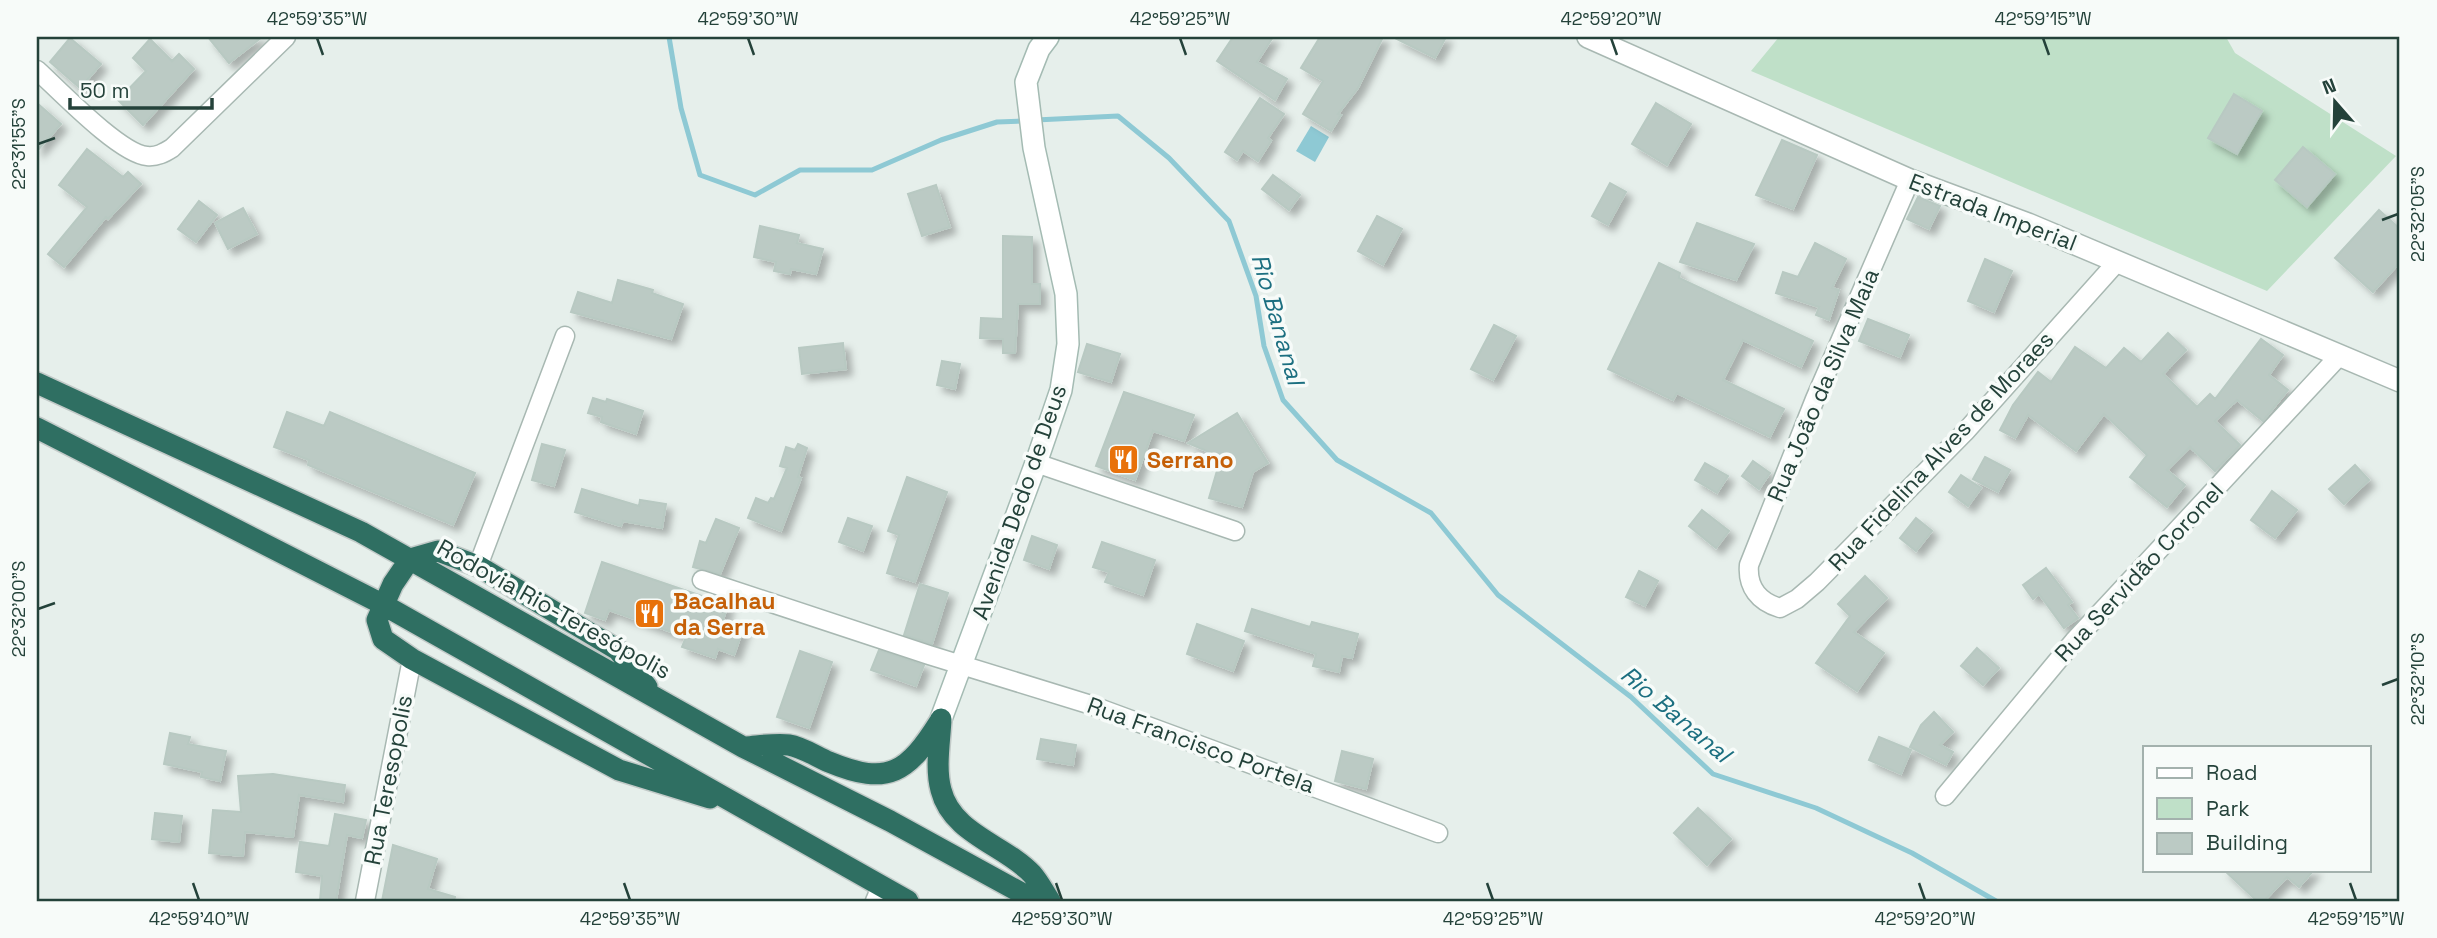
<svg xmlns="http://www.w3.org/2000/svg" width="2437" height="938" viewBox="0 0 2437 938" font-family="'Space Grotesk',sans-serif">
  <defs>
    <filter id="shadow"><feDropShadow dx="6" dy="6" stdDeviation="3.5" flood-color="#0004"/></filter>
  </defs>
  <rect width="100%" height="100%" fill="#e6efeb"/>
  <path fill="#bfe0c8" d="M1779,37H2226L2235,53L2396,156L2267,291L1751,71Z"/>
  <path fill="#8ec9d4" d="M1311,126L1329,137L1315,162L1296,151Z"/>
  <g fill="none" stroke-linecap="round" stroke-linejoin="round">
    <path stroke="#8ec9d4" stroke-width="5" d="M669,37L681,108L700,175L755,195L800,170H872L941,140L997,122L1026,121
      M1036,120L1118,116L1169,158L1229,221L1256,296L1264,346L1283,400L1337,460L1431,513L1498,595L1631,697L1713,774L1816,808L1912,853L1996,901"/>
  </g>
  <path fill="#bbcac4" stroke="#b8c9c2" stroke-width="2" filter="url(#shadow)" d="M208,37H262L229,63Z
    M1233,37H1273L1257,62L1287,79L1275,100L1217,61Z
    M1320,37H1383L1358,88L1338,114L1341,115L1331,131L1303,114L1323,81L1301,68Z
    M1393,37H1446L1435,58Z
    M70,38L101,64L80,88L50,62Z
    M150,39L172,61L179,54L194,69L143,125L118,100L146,71L133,58Z
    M2234,94L2262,111L2237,154L2208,138Z
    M1260,98L1284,114L1268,138L1271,141L1258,161L1243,151L1237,160L1225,152Z
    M37,103L61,124L37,151Z
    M1656,103L1691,124L1667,165L1632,144Z
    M1782,140L1817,155L1793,209L1756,195Z
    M2303,147L2335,174L2307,207L2275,180Z
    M87,149L123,177L128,172L141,184L108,219L106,217L64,267L48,254L87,207L59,185Z
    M1273,175L1300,195L1289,210L1262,189Z
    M1610,183L1626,192L1608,225L1592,216Z
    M936,185L950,227L922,236L908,194Z
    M1918,197L1940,206L1929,229L1907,219Z
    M199,201L217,215L196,242L178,229Z
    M243,208L257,234L228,249L215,223Z
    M2379,210L2400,229V262L2373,292L2335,258Z
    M1377,216L1402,229L1383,265L1358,251Z
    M1697,223L1754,244L1736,280L1680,262Z
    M760,226L799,235L797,243L823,249L816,274L791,269L790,274L774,271L776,262L754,257Z
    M1003,236L1032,237V284H1040V304H1018L1015,353H1003V339L980,338L981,318L1003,319Z
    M1815,243L1846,259L1832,288L1839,290L1829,320L1816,315L1819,307L1776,293L1783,272L1798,277Z
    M1985,259L2012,271L1994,312L1968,301Z
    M1659,263L1680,273L1679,278L1813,341L1801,367L1743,340L1723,380L1784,409L1770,437L1677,393L1673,400L1608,369Z
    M618,280L653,290L652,293L683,304L671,339L571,312L578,292L612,303Z
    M1868,319L1909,335L1900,357L1859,341Z
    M1494,325L1516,336L1493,380L1471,369Z
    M2168,333L2186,350L2163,374L2197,407L2210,394L2215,399L2261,339L2283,355L2269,375L2288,390L2263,421L2237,400L2215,421L2240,445L2215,471L2190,447L2167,470L2185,485L2167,507L2130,477L2147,455L2104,414L2076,451L2028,415L2015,438L2000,430L2013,405L2038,372L2051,382L2075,347L2106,368L2124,348L2141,362Z
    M843,343L846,369L802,374L799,348Z
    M1087,344L1120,354L1111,382L1078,372Z
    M942,361L960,364L955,389L937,385Z
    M1124,392L1194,415L1184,441L1153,431L1135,480L1096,466Z
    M593,398L606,402L607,399L643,411L636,434L601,422L602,417L588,413Z
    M287,412L324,426L330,412L475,473L453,525L308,465L309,460L274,447Z
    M1237,413L1268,463L1253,472L1242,507L1209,498L1221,457L1188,443Z
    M542,444L565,450L554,486L532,480Z
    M798,444L807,448L798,477L801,478L781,531L748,518L756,498L768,503L771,498L774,499L787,468L780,466L786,447L795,450Z
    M1985,457L2010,470L1998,492L1973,479Z
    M1753,461L1770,473L1759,489L1742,476Z
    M1705,463L1728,476L1717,493L1695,480Z
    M2355,465L2369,480L2344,504L2329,489Z
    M1961,475L1981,488L1968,506L1949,492Z
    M907,477L947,492L915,582L887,573L899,535L888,531Z
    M582,489L639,506L640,500L666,504L662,528L623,521L621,526L575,512Z
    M2272,491L2297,510L2275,538L2251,520Z
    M1702,510L1729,531L1716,548L1689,526Z
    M848,518L872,526L863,551L839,542Z
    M1916,518L1932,531L1916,551L1900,538Z
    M716,519L739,528L720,574L693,567L700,541L706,543Z
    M1032,536L1057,545L1049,569L1024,560Z
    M1102,542L1155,560L1143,595L1105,582L1109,572L1093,567Z
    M602,562L728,605L723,620L744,627L734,655L718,649L715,658L682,647L686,637L609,610L605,620L585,613Z
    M2046,568L2072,602L2068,605L2078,618L2064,628L2039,594L2033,599L2023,585Z
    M1639,571L1658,581L1645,606L1626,597Z
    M1865,576L1887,598L1854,632L1884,653L1857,691L1816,663L1850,616L1838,604Z
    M920,584L948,593L932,644L904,635Z
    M1252,609L1310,627L1312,622L1358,634L1352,658L1342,656L1339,672L1313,666L1316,654L1245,631Z
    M1197,624L1244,641L1233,671L1187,654Z
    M1977,648L1999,668L1983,685L1961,666Z
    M879,650L924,665L916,686L871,670Z
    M800,651L832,662L809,728L777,717Z
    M1934,712L1953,732L1940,745L1953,752L1946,765L1910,747L1921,725Z
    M170,733L190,737L188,744L226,751L220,781L201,777L202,772L164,764Z
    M1879,737L1911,750L1901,774L1869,760Z
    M1041,739L1076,745L1073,765L1037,759Z
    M1342,751L1373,759L1366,789L1335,781Z
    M273,774L345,785L343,802L299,795L293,837L245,832L243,856L209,853L213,810L241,812L238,776Z
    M1698,808L1731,839L1707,865L1674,833Z
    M155,813L182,816L179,842L152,839Z
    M335,814L366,820L362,838L347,835L336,901H320L322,876L296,872L300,842L329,846Z
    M393,845L437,859L428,889L455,897L454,901H382Z
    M2224,870H2314L2299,887L2287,877L2264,901H2257Z"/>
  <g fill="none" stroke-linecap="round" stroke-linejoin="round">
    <defs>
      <path id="minor" d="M37,70C59,90 120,154 147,156C157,157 164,153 172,148L286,37
        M1910,180L1815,399L1749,565C1747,587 1759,602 1780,608L1797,599L1817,582L1965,432L2117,262
        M1036,463L1235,531
        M478,566L565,336
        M702,580L929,655L1088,704L1438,833
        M1945,796L2074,641L2340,355
        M365,901L412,659
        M875,901L881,887"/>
      <path id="tertiary" d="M1588,37L1910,180L2028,224L2400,381"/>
      <path id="secondary" d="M941,719L1036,463L1061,390L1068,344L1066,294L1034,148L1026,82L1039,49L1048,37"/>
      <path id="motorway" d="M37,383L361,532L743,747L890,821L1036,901
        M37,428L382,604L908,901
        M647,687L618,650L478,566L438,551L410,559L393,584L377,620L383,639L412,659L619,770L710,798
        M941,719C940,742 935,768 941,790C952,834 1005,845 1032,874C1039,882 1044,892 1050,901
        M746,747C759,746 776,743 789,745C802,747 817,757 829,762C889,787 908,772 940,721"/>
    </defs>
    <use href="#minor" stroke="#a8b8b2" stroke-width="21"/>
    <use href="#tertiary" stroke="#a8b8b2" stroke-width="24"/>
    <use href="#secondary" stroke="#a4bbb3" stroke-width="24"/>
    <use href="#motorway" stroke="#c2cac8" stroke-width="24"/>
    <use href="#minor" stroke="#fff" stroke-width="18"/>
    <use href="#tertiary" stroke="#fff" stroke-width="21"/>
    <use href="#secondary" stroke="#fff" stroke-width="21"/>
    <use href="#motorway" stroke="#2f6f62" stroke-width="21"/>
  </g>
  <path fill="none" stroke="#24423a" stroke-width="2.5" d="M317,38L323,55M748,38L754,55M1180,38L1186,55M1611,38L1617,55M2043,38L2049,55M38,144L55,138M2382,220L2398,214M38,609L55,603M2382,685L2398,679M193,883L199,900M624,883L630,900M1056,883L1062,900M1487,883L1493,900M1919,883L1925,900M2350,883L2356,900"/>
  <defs>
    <symbol id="restaurant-square" viewBox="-11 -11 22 22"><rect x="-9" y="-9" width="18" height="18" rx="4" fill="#e8710a" stroke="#f7fbf9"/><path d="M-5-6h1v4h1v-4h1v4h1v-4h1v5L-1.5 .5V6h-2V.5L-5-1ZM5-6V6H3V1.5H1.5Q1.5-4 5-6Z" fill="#fff"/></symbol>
  </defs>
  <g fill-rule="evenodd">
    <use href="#restaurant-square" x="1106" y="442" width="35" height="35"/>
    <use href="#restaurant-square" x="632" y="596" width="35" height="35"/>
  </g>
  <g text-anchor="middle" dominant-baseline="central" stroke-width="7" stroke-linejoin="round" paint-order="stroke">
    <g font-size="23" fill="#24423a" stroke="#f7fbf9">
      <text transform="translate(1993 212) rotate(21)">Estrada Imperial</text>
      <text transform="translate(1823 385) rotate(-67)">Rua João da Silva Maia</text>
      <text transform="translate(1941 451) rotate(-47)">Rua Fidelina Alves de Moraes</text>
      <text transform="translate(1019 502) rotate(-71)">Avenida Dedo de Deus</text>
      <text transform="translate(2139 572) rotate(-47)">Rua Servidão Coronel</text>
      <text transform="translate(554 609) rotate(29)">Rodovia Rio-Teresópolis</text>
      <text transform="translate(1201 745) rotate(20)">Rua Francisco Portela</text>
      <text transform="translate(388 780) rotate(-79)">Rua Teresopolis</text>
    </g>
    <g font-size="23" font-weight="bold" fill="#c56008" stroke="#f7fbf9" text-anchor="start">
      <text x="1147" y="460">Serrano</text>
      <text x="673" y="601">Bacalhau<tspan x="673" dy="26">da Serra</tspan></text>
    </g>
    <g font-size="24" font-style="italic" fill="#1c6f80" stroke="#f7fbf9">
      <text transform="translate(1278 319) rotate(74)">Rio Bananal</text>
      <text transform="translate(1676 714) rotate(40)">Rio Bananal</text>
    </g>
  </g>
  <rect width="2437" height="938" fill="none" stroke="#f7fbf9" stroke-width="77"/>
  <rect x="2143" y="746" width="228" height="126" fill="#f7fbf9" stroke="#a3b1ad" stroke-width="2"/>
  <rect x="2157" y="768" width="35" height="10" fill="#ffffff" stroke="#a3b1ad" stroke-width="2"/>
  <text x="2206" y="780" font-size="21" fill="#24423a">Road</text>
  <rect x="2157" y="798" width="35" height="21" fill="#bfe0c8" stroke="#a3b1ad" stroke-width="2"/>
  <text x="2206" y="816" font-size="21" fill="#24423a">Park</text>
  <rect x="2157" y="833" width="35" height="21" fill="#bbcac4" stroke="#a3b1ad" stroke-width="2"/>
  <text x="2206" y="850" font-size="21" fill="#24423a">Building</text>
  <g transform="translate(2335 102) rotate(340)" stroke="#f7fbf9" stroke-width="5" paint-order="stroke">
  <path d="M0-5L12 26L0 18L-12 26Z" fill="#24423a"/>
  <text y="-10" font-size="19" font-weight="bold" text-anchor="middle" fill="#24423a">N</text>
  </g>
  <path d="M70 98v10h142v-10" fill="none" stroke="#24423a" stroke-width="3.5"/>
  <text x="80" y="98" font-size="21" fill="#24423a" stroke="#f7fbf9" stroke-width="5" paint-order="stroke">50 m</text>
  <rect x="38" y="38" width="2360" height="862" fill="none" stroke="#24423a" stroke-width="2.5"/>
  <g font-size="18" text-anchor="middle" fill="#24423a">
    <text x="317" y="25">42°59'35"W</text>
    <text x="748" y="25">42°59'30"W</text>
    <text x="1180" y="25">42°59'25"W</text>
    <text x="1611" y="25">42°59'20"W</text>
    <text x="2043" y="25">42°59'15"W</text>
    <text transform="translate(19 144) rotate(-90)" y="6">22°31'55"S</text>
    <text transform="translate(2418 214) rotate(-90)" y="6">22°32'05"S</text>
    <text transform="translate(19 609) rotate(-90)" y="6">22°32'00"S</text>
    <text transform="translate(2418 679) rotate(-90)" y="6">22°32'10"S</text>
    <text x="199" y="925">42°59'40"W</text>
    <text x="630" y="925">42°59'35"W</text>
    <text x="1062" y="925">42°59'30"W</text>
    <text x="1493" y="925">42°59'25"W</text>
    <text x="1925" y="925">42°59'20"W</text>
    <text x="2356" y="925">42°59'15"W</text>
  </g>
</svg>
